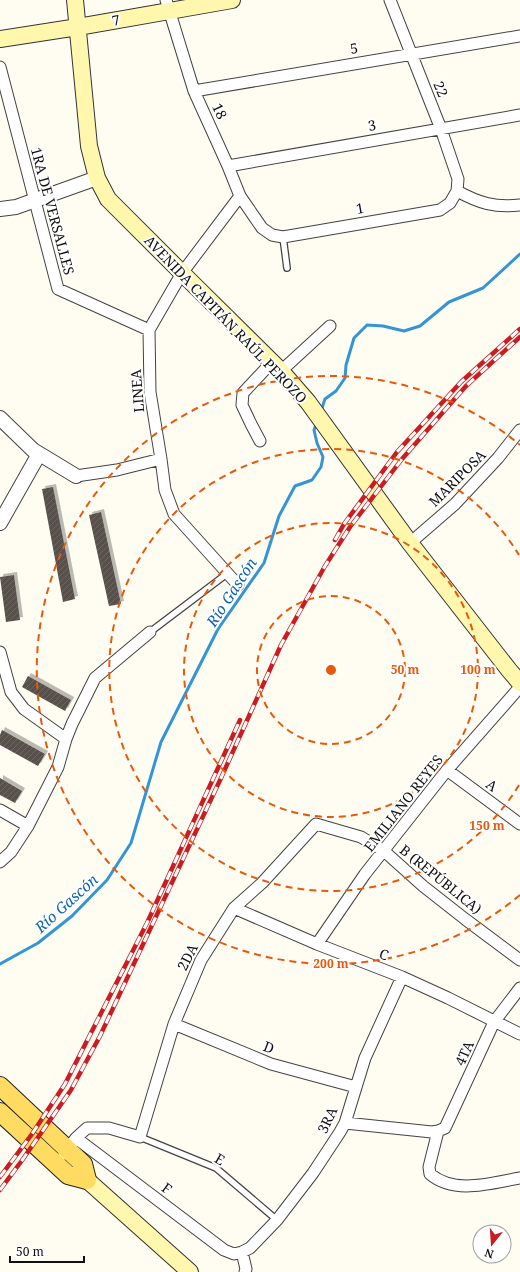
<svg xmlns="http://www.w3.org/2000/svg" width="520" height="1272" viewBox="0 0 520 1272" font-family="'Noto Serif',serif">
  <defs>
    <pattern id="building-hatch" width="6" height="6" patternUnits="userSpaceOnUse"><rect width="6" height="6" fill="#59514b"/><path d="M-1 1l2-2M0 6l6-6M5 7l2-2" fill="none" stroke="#6c6561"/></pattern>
    <filter id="shadow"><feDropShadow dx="3" dy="-3" stdDeviation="0" flood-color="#0004"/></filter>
  </defs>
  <rect width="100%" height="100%" fill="#fffdf2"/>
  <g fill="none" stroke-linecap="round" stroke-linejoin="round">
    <path stroke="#3494d8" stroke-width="3" d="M321,411L325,399L336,391L345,378L346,365L354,338L367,325L383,326L404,331L420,326L449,302L483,288L520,254
      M0,964L38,943L72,916L107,880L131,843L161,742L218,629L264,563L279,516L295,486L312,480L321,467L323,457L317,443L314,430L317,422"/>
  </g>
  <path fill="url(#building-hatch)" filter="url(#shadow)" d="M53,487L75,599L63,602L42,489Z
    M101,512L121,604L109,606L89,515Z
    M14,575L20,620L6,622L0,577Z
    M28,676L71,700L65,711L22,687Z
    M2,730L45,754L38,766L0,745V735Z
    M0,778L22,791L15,803L0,795Z"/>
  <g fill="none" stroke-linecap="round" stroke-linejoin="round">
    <defs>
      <path id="service" d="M283,237L287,268
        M150,632L228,573
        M140,1137L216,1168L277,1220"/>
      <path id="minor" d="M166,0L194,91L228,166L240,196L262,228L272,235L283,237L440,210L450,203L457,191L458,179L441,129L390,0
        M0,67L58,289L149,330
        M194,91L520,36
        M228,166L520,115
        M457,191C479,203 495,208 520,205
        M281,371L330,326
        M260,441L251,424L242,405L243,393L272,362
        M76,476L117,470L161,459
        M410,543L455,504L498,458L520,430
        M238,585L174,514L165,490L161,459L150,392L149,330L182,273L240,196
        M0,652L11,692L24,709L66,739L58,767L28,826L11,852L0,862
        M66,739L72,724L95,678L150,632
        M447,770L520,824
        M0,810L28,826
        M234,908L317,944L402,977L448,998L520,1034
        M317,944L365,874L447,770L520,687
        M174,1024L271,1064L356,1087
        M345,1123L432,1132L438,1131L445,1128L494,1022L520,988
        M438,1131L429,1167L430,1174C455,1195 491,1183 520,1178
        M76,1138L224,1250L234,1254L242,1252L250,1248L277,1220L313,1173L340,1132L345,1123L365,1058L402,977
        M64,1154L76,1138L87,1128H109L140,1137L174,1024L201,960L234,908L262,883L316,824L361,837L384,851L423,886L465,919L520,960
        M242,1252L246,1269L245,1272"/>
      <path id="tertiary" d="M0,209L16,207L97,178
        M0,418L33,450L76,476
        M0,523L39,454"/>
      <path id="secondary" d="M75,0L89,146L97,178L108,199L182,273L281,371L308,402L410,543L509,670L520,683
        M0,39L78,27L232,0
        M87,1180L190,1272"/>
      <path id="primary" d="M0,1086L83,1164L87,1180L68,1175L0,1112"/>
    </defs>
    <use href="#service" stroke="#434343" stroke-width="8"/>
    <use href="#minor" stroke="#434343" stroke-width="13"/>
    <use href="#tertiary" stroke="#434343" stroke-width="16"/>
    <use href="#secondary" stroke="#323232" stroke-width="18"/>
    <use href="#primary" stroke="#212121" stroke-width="20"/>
    <use href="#service" stroke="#fff" stroke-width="5.5"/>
    <use href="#minor" stroke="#fff" stroke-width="11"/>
    <use href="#tertiary" stroke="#fff" stroke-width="14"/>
    <use href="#secondary" stroke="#fff7ad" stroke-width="16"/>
    <use href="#primary" stroke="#ffdb62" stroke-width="18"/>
    <defs>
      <path id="rail" d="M335,540L344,524L397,452L461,382L520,329
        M0,1177L32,1134L65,1084L147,923L240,720
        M0,1190L23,1159L71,1090L100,1036L221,778L281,645L325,566L350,527L402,459L466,386L520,337"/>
    </defs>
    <use href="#rail" stroke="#cb1c22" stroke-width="4.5"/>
    <use href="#rail" stroke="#fff" stroke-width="3" stroke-dasharray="9" stroke-linecap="butt"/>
  </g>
  <g fill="none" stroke="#e8590c" stroke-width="2" stroke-dasharray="7 5">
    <circle cx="331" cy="670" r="74"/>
    <circle cx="331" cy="670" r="147"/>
    <path d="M519 785A221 221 0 1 1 519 555"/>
    <path d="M520 895A294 294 0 1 1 520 445"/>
  </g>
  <g text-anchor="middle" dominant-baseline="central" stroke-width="4" stroke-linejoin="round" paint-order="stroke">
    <g font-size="14" fill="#101010" stroke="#fff">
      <text transform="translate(116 20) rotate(-10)">7</text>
      <text transform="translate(354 48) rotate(-10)">5</text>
      <text transform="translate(441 89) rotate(68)">22</text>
      <text transform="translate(220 111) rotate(65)">18</text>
      <text transform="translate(372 125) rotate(-10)">3</text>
      <text transform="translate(360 208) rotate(-10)">1</text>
      <text transform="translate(53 211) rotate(75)">1RA DE VERSALLES</text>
      <text transform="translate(226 319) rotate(46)">AVENIDA CAPITÁN RAÚL PEROZO</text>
      <text transform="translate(137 391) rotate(-95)">LINEA</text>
      <text transform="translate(457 478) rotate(-45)">MARIPOSA</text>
      <text transform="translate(492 785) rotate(36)">A</text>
      <text transform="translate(403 803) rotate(-52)">EMILIANO REYES</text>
      <text transform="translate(441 879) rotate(39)">B (REPÚBLICA)</text>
      <text transform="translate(384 954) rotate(22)">C</text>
      <text transform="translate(187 957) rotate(-63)">2DA</text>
      <text transform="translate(269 1047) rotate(21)">D</text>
      <text transform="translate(464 1053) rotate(-66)">4TA</text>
      <text transform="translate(327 1120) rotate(-65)">3RA</text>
      <text transform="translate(220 1159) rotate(30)">E</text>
      <text transform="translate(167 1188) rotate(37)">F</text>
    </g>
    <g font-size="15" font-style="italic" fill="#0e65ac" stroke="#fff">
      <text transform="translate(231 592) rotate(-57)">Río Gascón</text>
      <text transform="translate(66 903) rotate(-42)">Río Gascón</text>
    </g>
  </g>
  <circle cx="331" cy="670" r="6" fill="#e8590c" stroke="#fff" stroke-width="2"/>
  <g font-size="12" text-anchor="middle" font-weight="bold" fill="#e8590c" stroke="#fff" stroke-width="4" stroke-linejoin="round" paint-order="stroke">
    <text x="405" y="674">50 m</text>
    <text x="478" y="674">100 m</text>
    <text x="487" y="830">150 m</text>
    <text x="331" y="968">200 m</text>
  </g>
  <g transform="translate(492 1244) rotate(197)"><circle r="19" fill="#ffffff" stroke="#9f9f9f"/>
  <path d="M0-3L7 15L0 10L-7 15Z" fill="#cb1c22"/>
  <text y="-6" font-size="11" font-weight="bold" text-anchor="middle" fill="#101010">N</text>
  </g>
  <path d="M10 1256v6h74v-6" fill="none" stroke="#101010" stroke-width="2"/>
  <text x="16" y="1256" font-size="12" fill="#101010" stroke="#ffffff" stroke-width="3" paint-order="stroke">50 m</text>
</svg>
